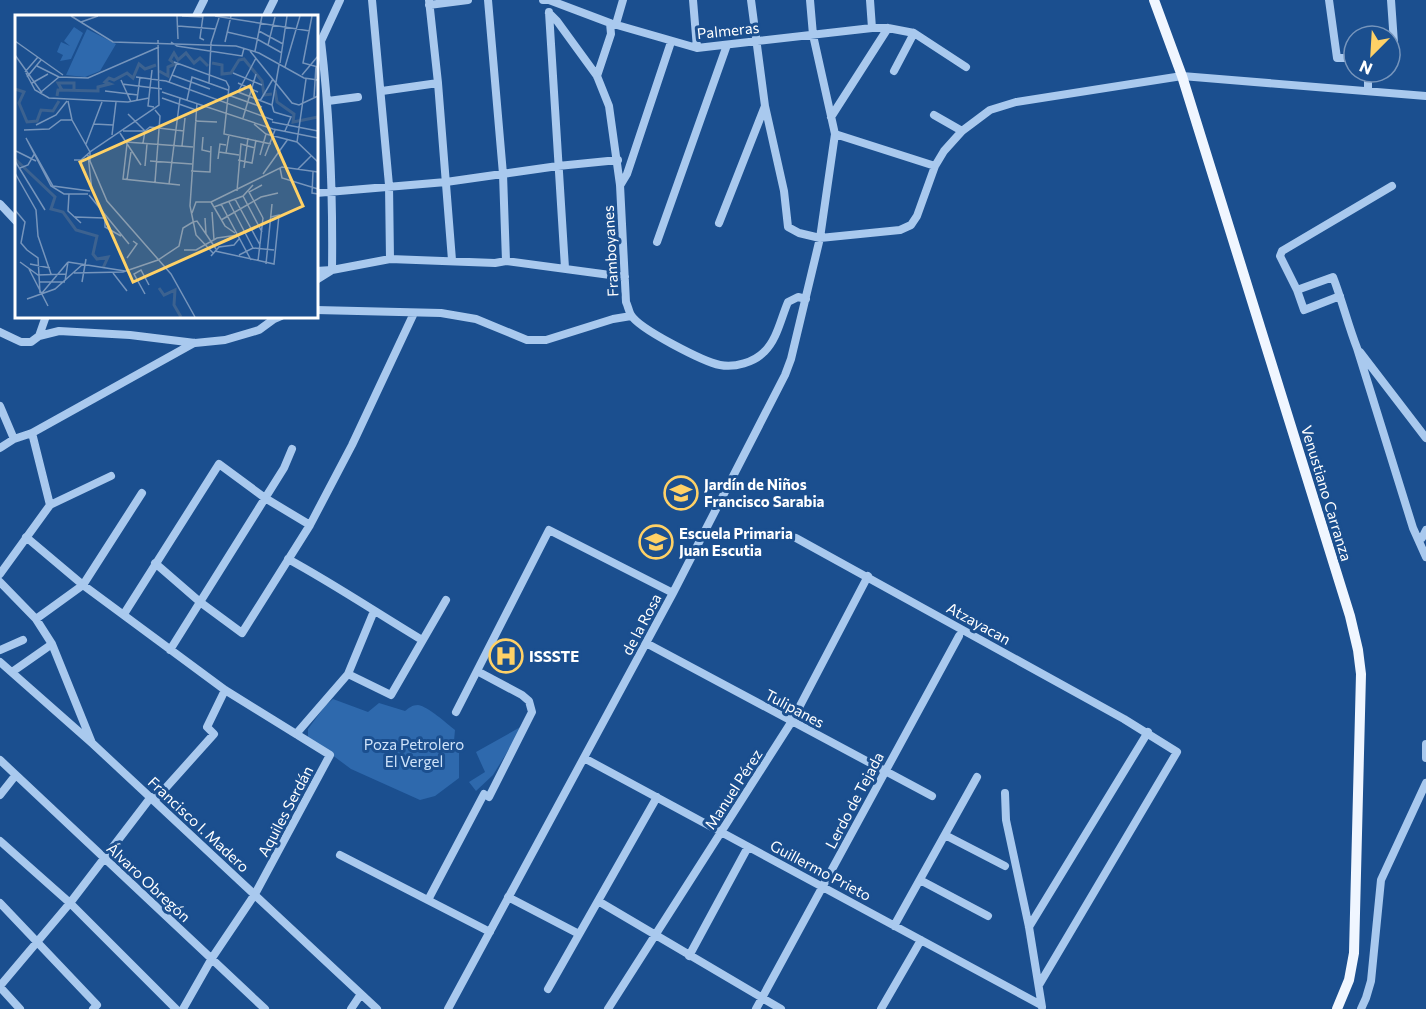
<svg xmlns="http://www.w3.org/2000/svg" width="1426" height="1009" viewBox="0 0 1426 1009" font-family="Commissioner,sans-serif">
  <rect width="100%" height="100%" fill="#1b4f8f"/>
  <path fill="#2e69ad" d="M333,699L368,712L379,703L405,711C409,708 412,705 418,705C429,707 446,723 455,730L454,741L459,753V778L435,796L420,800L351,769L308,737V729L325,706Z
    M524,725L493,775L476,791L469,782L485,772L476,752Z"/>
  <g fill="none" stroke-linecap="round" stroke-linejoin="round">
    <path stroke="#a9c9ee" stroke-width="8" d="M372,0L389,185L390,259
      M429,0L438,83L452,260
      M488,0L503,174L506,261
      M543,0H549L610,23L697,48L872,28H888L914,33L966,67
      M693,0L697,48
      M870,0L872,28
      M1329,0L1337,58H1354
      M429,5L468,0
      M549,12L565,268
      M549,13L557,21L597,76L609,106L620,185L626,302C628,306 629,312 631,315C639,329 704,362 720,365C735,368 754,362 764,352C777,340 781,318 788,302L798,297L806,299
      M196,16L204,0
      M266,16L274,0
      M616,24L623,0
      M321,41L340,0
      M1390,57H1395L1391,0
      M894,71L914,33
      M1368,72V90
      M597,76L611,34L610,23
      M382,91L438,83
      M328,101L358,97
      M765,106L784,191L788,227L799,233L820,238L900,230L911,225L917,216L935,166L944,151L962,131L990,110L1016,102L1182,76L1426,96
      M934,115L962,131
      M831,117L888,28
      M835,134L935,166
      M621,184L627,174L671,42
      M316,193L446,182L558,166L618,160
      M0,204L16,221
      M719,223L765,106L751,0
      M657,242L727,45
      M316,271L332,270C333,193 330,118 321,41
      M316,280L332,270L390,259L495,263L506,261L625,277
      M1297,290L1280,256L1282,251L1392,186
      M1340,296L1304,310L1297,290L1333,277C1342,300 1348,325 1357,348L1413,528L1426,557
      M316,310L441,313L476,319L527,340H546L613,319L631,316
      M0,332L21,342H31L39,336L59,331L130,335L195,343L225,340L259,330L274,319L281,316
      M39,336L46,316
      M1360,352L1426,438
      M0,406L14,439
      M32,433L50,505
      M0,448L14,439L32,433L194,343
      M26,537L83,585L225,690L330,755L255,894L212,958L183,1009
      M796,538L1124,719L1177,752L1039,985
      M1422,538L1426,530
      M288,559C334,584 377,613 422,640
      M155,563L200,602L242,633L310,525L352,445L414,313
      M0,574L50,505L111,476
      M0,582L36,619L52,644L92,743
      M124,614L219,464L265,498L310,525
      M36,619L83,585L142,493
      M646,643L932,796
      M0,650L23,640
      M170,650L284,468L292,449
      M0,662L93,744L377,1009
      M477,671L522,695L529,701L532,712L489,797
      M12,672L52,644
      M348,674L391,695L446,600
      M456,712L549,530L673,593
      M296,734L348,674L374,611
      M1426,744V758
      M584,758L1041,1005
      M0,760L265,1009
      M1005,793L1006,820L1029,927L1042,1007
      M0,795L15,776
      M154,801L214,734L207,727L225,690
      M945,835L1005,866
      M0,841L70,903L176,1009
      M340,855L490,932
      M920,880L988,916
      M508,897L579,934
      M428,900L484,794
      M598,901L781,1009
      M0,903L97,1005L93,1009
      M894,926L977,777
      M1029,927L1148,732
      M689,956L748,847
      M0,986L70,903L151,797
      M0,987L20,1009
      M548,989L657,797
      M351,1009L361,994
      M448,1009L673,593L785,375L791,359L820,238L835,134L813,35L810,0
      M608,1009L792,721L868,576
      M756,1009L959,636
      M881,1009L921,940
      M1361,1009L1366,998L1371,981L1381,880L1426,783"/>
    <path stroke="#f0f6ff" stroke-width="10" d="M1154,0L1182,76L1350,616L1358,650L1361,674L1354,953L1349,980L1337,1009"/>
  </g>
  <defs>
    <symbol id="school-ring" viewBox="-11 -11 22 22"><circle r="9.5" fill="#1b4f8f" stroke="#ffd166" stroke-width="1.5"/><path d="M0-5L7-2L0 1L-7-2ZM-4 1L0 2.5L4 1V4Q0 6-4 4Z" fill="#ffd166"/></symbol>
    <symbol id="hospital-ring" viewBox="-11 -11 22 22"><circle r="9.5" fill="#1b4f8f" stroke="#ffd166" stroke-width="1.5"/><path d="M-5-5h3v3.5h4V-5h3V5h-3V1.5h-4V5h-3Z" fill="#ffd166"/></symbol>
  </defs>
  <g fill-rule="evenodd">
    <use href="#school-ring" x="662" y="474" width="38" height="38"/>
    <use href="#school-ring" x="637" y="523" width="38" height="38"/>
    <use href="#hospital-ring" x="487" y="637" width="38" height="38"/>
  </g>
  <g text-anchor="middle" dominant-baseline="central" stroke-width="6" stroke-linejoin="round" paint-order="stroke">
    <g font-size="15" fill="#fff" stroke="#1b4f8f">
      <text transform="translate(728 30) rotate(-6)">Palmeras</text>
      <text transform="translate(610 251) rotate(-93)">Framboyanes</text>
      <text transform="translate(1327 493) rotate(73)">Venustiano Carranza</text>
      <text transform="translate(979 623) rotate(29)">Atzayacan</text>
      <text transform="translate(641 624) rotate(-62)">de la Rosa</text>
      <text transform="translate(795 708) rotate(28)">Tulipanes</text>
      <text transform="translate(733 789) rotate(-57)">Manuel Pérez</text>
      <text transform="translate(854 800) rotate(-62)">Lerdo de Tejada</text>
      <text transform="translate(285 811) rotate(-62)">Aquiles Serdán</text>
      <text transform="translate(199 824) rotate(43)">Francisco I. Madero</text>
      <text transform="translate(821 870) rotate(28)">Guillermo Prieto</text>
      <text transform="translate(149 882) rotate(43)">Álvaro Obregón</text>
    </g>
    <g font-size="15" font-weight="bold" fill="#fff" stroke="#1b4f8f" text-anchor="start">
      <text x="704" y="484">Jardín de Niños<tspan x="704" dy="17">Francisco Sarabia</tspan></text>
      <text x="679" y="533">Escuela Primaria<tspan x="679" dy="17">Juan Escutia</tspan></text>
      <text x="529" y="656">ISSSTE</text>
    </g>
    <g font-size="15" fill="#cfe3fa" stroke="#1b4f8f">
      <text x="414" y="744">Poza Petrolero<tspan x="414" dy="17">El Vergel</tspan></text>
    </g>
  </g>
  <g transform="translate(15 15)">
    <rect width="303" height="303" fill="#1b4f8f"/>
    <path d="M59,12L68,18L56,44L45,46L48,40L42,37L46,27L55,31L49,26ZM72,14L101,29L85,56L70,62L51,60Z" fill="#2e69ad"/>
    <path fill="none" stroke="#3c6290" stroke-width="3" d="M197,48L207,50V59L216,58L224,45L229,44L247,66L249,80L257,79M144,56L153,61V52L160,49L155,45L159,38L163,45L171,38L179,48L185,43L193,51M0,74L9,77L4,88L12,107L22,106L26,95L38,96L44,86M47,75L43,68H59V74M260,75L262,87L279,99L278,107L303,102M42,81L43,75L83,76V72L95,69L90,67L94,63L99,65L112,58L118,63L124,49L130,54L141,50M0,144L40,182L36,194L48,197L61,215L82,221L78,239L82,244L93,242L88,253M144,273L149,280L160,275L159,290L166,302"/>
    <path fill="none" stroke="#7695bc" stroke-width="1.5" d="M56,1L98,27L221,31L244,38L289,63L303,65M162,1L163,24M167,1L188,2M188,1L185,23L189,25M200,1L295,16M297,1L288,48L303,52M66,7L83,1M163,11L201,14M244,16L268,29M212,17L242,24L267,38M143,25L144,90L75,137V146L92,186L156,259L180,302M0,26L48,60M156,27L162,31L227,41L229,33M210,27L216,1M253,30L260,2M235,36L277,88L284,90L303,81M240,36L247,1M0,40L27,78M241,43L223,77L257,90M159,47L211,66L214,72L209,119L256,129M265,48L272,1M22,51L44,62M270,52L285,1M137,55L133,91L139,92M10,57L23,42M11,58L20,75L34,83L113,87L134,83M218,58L247,70M157,60L195,74M287,60L303,41M12,62L26,45M121,62L151,66L258,105M106,65L116,87M154,67L162,48M17,68L33,59M194,68L196,28L204,3M223,68L243,77M107,69L147,74M90,76L123,80M26,77L44,62L73,63L144,32M147,77L258,114L303,123M213,80L247,92M299,82L301,51M147,83L181,95M122,85L125,62M172,85L177,62L213,75M53,86L57,105L75,137L66,145H59M245,86L258,64M182,88L175,191L181,220L198,238M140,95L145,101L140,167M259,97L257,90L264,50M259,97L276,102L270,116M113,99L130,116L128,128M228,103L241,59M180,106L202,107M257,107L303,116M79,109L98,110M239,109L251,119L282,127L303,147M21,110L41,100L52,86M9,115L34,114L46,105H57M108,116H130M130,116L135,112L169,116M105,118L126,150M97,120L101,87M188,122L187,135L196,137M111,127L178,132M282,127L291,64M71,129L87,87M112,129L108,164L165,170M167,131L170,103M1,136L21,146M204,137L224,140M211,138L214,120M73,140L77,176M245,140L251,119M250,141L260,115M203,144L205,129L211,130M223,145L237,148L241,125M0,146L30,195M135,146L177,149M130,151L132,129M5,153L13,150L20,138M229,153L233,123M265,153L267,163L303,174M283,154L296,141M176,156L195,157L196,131M298,157L297,178L303,179M0,158L21,195L23,221L36,259M248,159L273,124M112,165L116,137M154,169L165,83M247,170L234,177L248,203M222,176L226,129L240,133M54,179L53,196L66,208M73,179H49L36,171L11,123L38,171L75,176M74,180L114,229M228,181L247,217M220,184L245,230M196,187L267,152L303,157M196,187L210,211L220,218M214,187L238,233M206,189L236,245M199,192L228,181L238,170M0,195L10,207L6,228L12,235M197,197L199,225M177,198L181,187H196M60,202L89,203M90,203V212L106,221M190,203L191,219L201,234M206,205L246,182L263,178M12,235L23,243L25,278M169,235H181L202,223L223,220L237,214M200,236L259,249L264,200L256,202M224,240L238,233L259,235M196,241L204,232L219,230L224,224M112,243L122,229L118,226M243,246L248,203M5,247L23,260L51,259M53,247L110,256M15,249L35,253M251,249L257,189M14,254L33,291M59,258L108,257L143,245L164,231L168,213L178,207L182,206L191,219M98,258L112,276M50,266L53,247M25,267H50M67,267L71,244M27,278L53,247M130,279L119,259L126,255L134,270M12,284L40,274L68,249"/>
    <path fill="#ffd166" fill-opacity="0.15" stroke="#ffd166" stroke-width="3" d="M235,71L288,191L118,267L65,147Z"/>
    <rect width="303" height="303" fill="none" stroke="#fff" stroke-width="3"/>
  </g>
  <g transform="translate(1372 54) rotate(204)"><circle r="28" fill="#1b4f8f" stroke="#7695bc" stroke-width="1.5"/>
  <path d="M0-4.5L10 22L0 15L-10 22Z" fill="#ffd166"/>
  <text y="-9" font-size="16" font-weight="bold" text-anchor="middle" fill="#ffffff">N</text>
  </g>
</svg>
